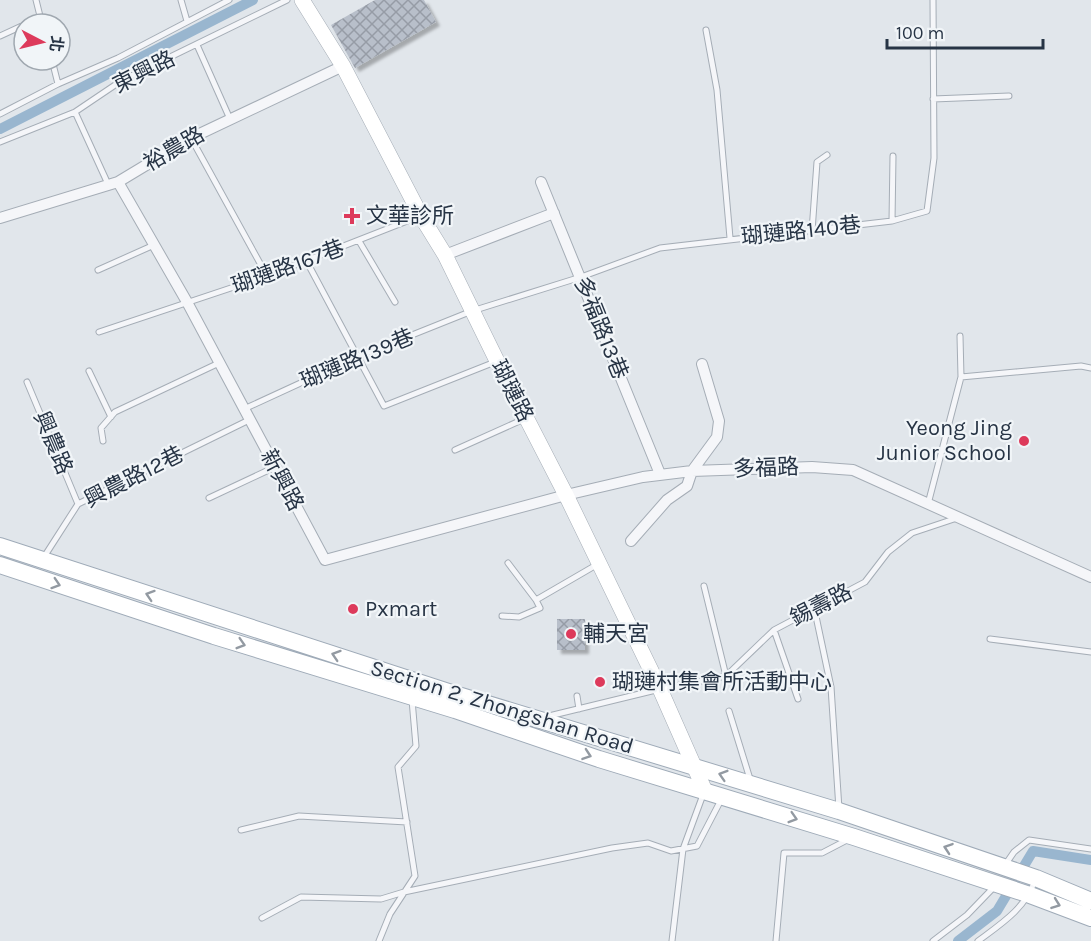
<svg xmlns="http://www.w3.org/2000/svg" width="1091" height="941" viewBox="0 0 1091 941" font-family="Karla,'Noto Sans TC',sans-serif">
  <defs>
    <pattern id="building-cross-hatch" width="8" height="8" patternUnits="userSpaceOnUse" patternTransform="scale(1.5)"><rect width="8" height="8" fill="#b8bfca"/><path d="M0 0l8 8M0 8l8-8" fill="none" stroke="#969ca6"/></pattern>
    <filter id="shadow"><feDropShadow dx="4" dy="4" stdDeviation="1.5" flood-color="#0004"/></filter>
  </defs>
  <rect width="100%" height="100%" fill="#e1e6eb"/>
  <g fill="none" stroke-linecap="round" stroke-linejoin="round">
    <path stroke="#99b6cf" stroke-width="10" d="M0,129L253,0
      M958,941L997,911L1033,851L1091,860"/>
  </g>
  <path fill="url(#building-cross-hatch)" filter="url(#shadow)" d="M375,0H424L436,22L355,68L331,25Z
    M557,619H585V650H557Z"/>
  <g fill="none" stroke-linecap="round" stroke-linejoin="round">
    <defs>
      <path id="lane" d="M36,0L42,24
        M181,0L187,21
        M25,24L40,17
        M706,30L717,90L730,238
        M0,36L24,25
        M197,45L230,119
        M52,60L58,84
        M933,99L1009,96
        M75,112L108,184
        M0,114L58,84L118,58L229,0
        M191,138L267,276
        M0,142L75,112L121,81L287,0
        M892,221L893,156
        M812,231L817,162L827,155
        M359,241L395,302
        M307,262L384,406L495,362
        M98,270L154,245
        M99,332L267,276L420,216
        M960,336L961,377
        M89,371L111,417
        M27,382L78,504
        M244,409L357,357L472,311L581,277L660,248L892,221L927,211L934,158L933,0
        M103,441L101,428L115,412L219,363
        M455,450L524,419
        M209,498L275,467
        M928,504L961,377L1081,366L1091,368
        M44,557L78,504L249,420
        M508,563L536,600
        M704,586L726,676
        M814,607L831,687L839,809
        M502,616L519,617L540,608L536,600L598,564
        M774,630L798,699
        M990,639L1091,652
        M577,696L579,709
        M729,711L750,779
        M549,716L660,689L726,676L774,630L865,582L888,552L912,533L957,518
        M241,830L299,816L407,822
        M1005,865L1014,852L1029,840L1091,849
        M262,918L301,897L381,899L404,892L612,848L648,843L671,851L697,846L722,798
        M379,941L390,914L415,876L398,767L416,746L412,700
        M672,941L683,849L704,792
        M776,941L784,853H822L847,840
        M933,941L967,915L995,886
        M978,941C1001,924 1026,908 1035,880"/>
      <path id="street" d="M118,182L187,302L325,560L566,495L643,477L692,471L812,467L853,470L1091,577
        M541,182L660,474
        M0,218L118,182L191,138L343,66
        M445,255L554,213
        M631,541L667,500L687,486L692,471L717,437L719,421L702,364"/>
      <path id="secondary" d="M302,0L343,66L421,216L445,255L497,361L566,495L660,689L705,791"/>
      <path id="primary" d="M0,546L455,694L839,811L1036,878L1091,901
        M0,565L214,636L455,710L599,759L854,837L1030,895L1091,918"/>
    </defs>
    <use href="#lane" stroke="#a5adb6" stroke-width="7"/>
    <use href="#street" stroke="#a5adb6" stroke-width="12"/>
    <use href="#secondary" stroke="#a5adb6" stroke-width="16"/>
    <use href="#primary" stroke="#9fabb8" stroke-width="18"/>
    <use href="#lane" stroke="#f5f6f9" stroke-width="5"/>
    <use href="#street" stroke="#f5f6f9" stroke-width="10"/>
    <use href="#secondary" stroke="#fff" stroke-width="15"/>
    <use href="#primary" stroke="#fff" stroke-width="16"/>
  </g>
  <defs><path id="oneway-chevron" d="M-2-3.5L2.5 0L-2 3.5" fill="none" stroke-width="1.6" stroke-linecap="round" stroke-linejoin="round" transform="scale(1.5)"/></defs>
  <g stroke="#939aa2">
    <use href="#oneway-chevron" transform="translate(56 584) rotate(18)"/>
    <use href="#oneway-chevron" transform="translate(150 595) rotate(-162)"/>
    <use href="#oneway-chevron" transform="translate(241 644) rotate(17)"/>
    <use href="#oneway-chevron" transform="translate(336 655) rotate(-162)"/>
    <use href="#oneway-chevron" transform="translate(587 755) rotate(19)"/>
    <use href="#oneway-chevron" transform="translate(723 775) rotate(-163)"/>
    <use href="#oneway-chevron" transform="translate(793 818) rotate(17)"/>
    <use href="#oneway-chevron" transform="translate(948 848) rotate(-161)"/>
    <use href="#oneway-chevron" transform="translate(1056 904) rotate(20)"/>
  </g>
  <g fill="#dd3a5b" stroke="#f1f5f8" stroke-width="2">
    <path d="M349 207h6v6h6v6h-6v6h-6v-6h-6v-6h6z"/>
    <circle cx="1024" cy="441" r="6"/>
    <circle cx="353" cy="609" r="6"/>
    <circle cx="571" cy="634" r="6"/>
    <circle cx="600" cy="682" r="6"/>
  </g>
  <g text-anchor="middle" dominant-baseline="central" stroke-width="4.5" stroke-linejoin="round" paint-order="stroke">
    <g font-size="22" fill="#273445" stroke="#f1f5f8">
      <text transform="translate(144 72) rotate(-27)">東興路</text>
      <text transform="translate(174 149) rotate(-30)">裕農路</text>
      <text transform="translate(801 231) rotate(-6)">瑚璉路140巷</text>
      <text transform="translate(288 267) rotate(-20)">瑚璉路167巷</text>
      <text transform="translate(601 328) rotate(68)">多福路13巷</text>
      <text transform="translate(357 359) rotate(-23)">瑚璉路139巷</text>
      <text transform="translate(512 391) rotate(63)">瑚璉路</text>
      <text transform="translate(53 443) rotate(67)">興農路</text>
      <text transform="translate(766 468) rotate(-2)">多福路</text>
      <text transform="translate(134 477) rotate(-27)">興農路12巷</text>
      <text transform="translate(282 480) rotate(62)">新興路</text>
      <text transform="translate(821 605) rotate(-27)">錫壽路</text>
      <text transform="translate(502 707) rotate(17)">Section 2, Zhongshan Road</text>
    </g>
    <g font-size="22" fill="#273445" stroke="#f1f5f8" text-anchor="start">
      <text x="366" y="216">文華診所</text>
      <text x="1012" y="428" text-anchor="end">Yeong Jing<tspan x="1012" dy="25">Junior School</tspan></text>
      <text x="365" y="609">Pxmart</text>
      <text x="583" y="634">輔天宮</text>
      <text x="612" y="682">瑚璉村集會所活動中心</text>
    </g>
  </g>
  <g transform="translate(42 42) rotate(97)"><circle r="28" fill="#f1f5f8" stroke="#a0a8b0" stroke-width="1.5"/>
  <path d="M0-4.5L10 22L0 15L-10 22Z" fill="#dd3a5b"/>
  <text y="-9" font-size="16" font-weight="bold" text-anchor="middle" fill="#273445">北</text>
  </g>
  <path d="M887 39v9h156v-9" fill="none" stroke="#273445" stroke-width="3"/>
  <text x="896" y="39" font-size="18" fill="#273445" stroke="#f1f5f8" stroke-width="4.5" paint-order="stroke">100 m</text>
</svg>
